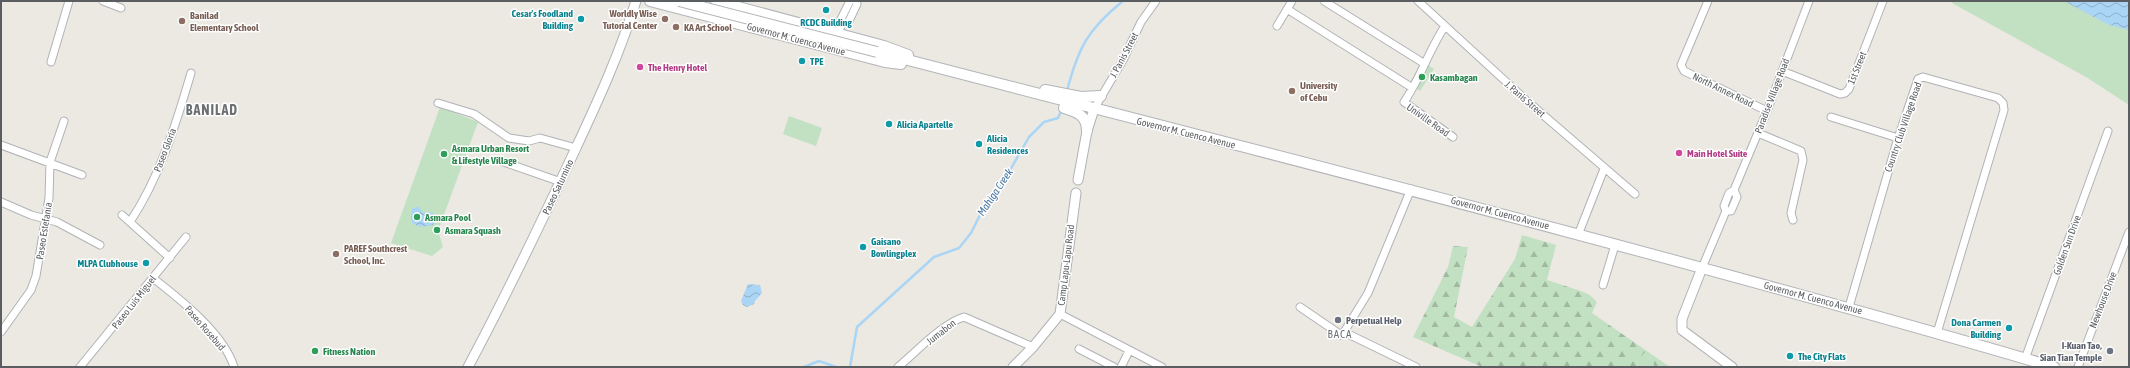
<svg xmlns="http://www.w3.org/2000/svg" width="2130" height="368" viewBox="0 0 2130 368" font-family="'Asap Condensed',sans-serif">
  <defs>
    <pattern id="forest-firs" width="22" height="20" patternUnits="userSpaceOnUse"><rect width="22" height="20" fill="#c2e0c2"/><path d="M5 1l3.5 6h-7zM16 11l3.5 6h-7z" fill="#a1b9a1"/></pattern>
    <pattern id="water-waves" width="16" height="10" patternUnits="userSpaceOnUse"><rect width="16" height="10" fill="#aad5f4"/><path d="M0 5q4-4 8 0t8 0" fill="none" stroke="#8db0c9"/></pattern>
  </defs>
  <rect width="100%" height="100%" fill="#ece9e3"/>
  <path fill="#c2e0c2" d="M1953,1H2129V105L2086,77L1952,3Z
    M1423,62L1434,69L1420,91L1409,84Z
    M440,107L478,122L438,231L443,247L432,256L391,243Z
    M789,116L822,128L816,146L783,134Z
    M1646,350L1655,367H1637L1638,360Z"/>
  <path fill="url(#forest-firs)" d="M1522,235L1556,245L1547,280L1581,291L1590,295L1597,302L1592,313L1670,367H1655L1646,351L1638,360L1637,367H1482L1413,337L1448,267L1453,246L1468,247L1454,317L1472,327L1515,259Z"/>
  <path fill="url(#water-waves)" d="M2064,1H2129V30L2109,25Z
    M416,207H419L423,213L432,212L436,218L433,225L420,227L412,223L411,219L412,209Z
    M748,284L760,285L762,293L755,301L754,304L747,307L743,305L741,301Z"/>
  <g fill="none" stroke-linecap="round" stroke-linejoin="round">
    <path stroke="#aad5f4" stroke-width="2.5" d="M1067,91C1078,48 1088,29 1123,1
      M804,367L819,361L836,367
      M850,367L857,327L934,257L959,248L971,233L983,209L1001,186L1029,137L1044,122L1058,118L1062,109"/>
    <defs>
      <path id="minor" d="M103,1L121,8
        M1324,1L1425,64
        M1418,1L1527,101L1635,194
        M1708,1L1681,65L1684,71L1767,111
        M1287,9L1411,87
        M843,23H848L857,4L856,1
        M1277,26L1292,1
        M1445,26C1429,50 1420,79 1404,102L1453,137
        M837,33L843,23L841,19L850,1
        M51,62L69,1
        M1782,71L1840,94L1845,93L1849,89L1883,1
        M438,103L474,114L509,138L529,141L540,138L576,148
        M1094,109L1123,60L1141,22L1156,1
        M1831,117L1898,138
        M1758,133L1801,151L1803,160L1791,213L1793,220
        M1,145L82,175
        M501,161L561,182
        M1,202L31,215L57,222L100,245
        M1726,211H1731L1737,197L1734,190
        M122,215L170,258
        M130,222C160,177 176,124 191,73
        M1578,235L1604,169
        M1702,268L1726,211L1724,206L1729,193L1734,190L1767,111L1809,1
        M153,278C180,299 224,334 234,367
        M1603,285L1615,245
        M1300,307L1341,335L1344,332L1368,293L1411,189
        M1849,307L1898,138L1918,79L1923,77L1998,98L2003,103L2004,110L1937,333
        M1060,314L1162,367
        M1,332L31,290L36,276L49,198L50,162L64,121
        M1344,332L1416,367
        M1079,349L1114,367
        M2025,359L2108,131
        M80,367L186,237
        M898,367C916,352 943,323 964,317L1033,347
        M1121,367L1129,351
        M2078,367L2129,232"/>
      <path id="tertiary" d="M1078,180L1087,131L1094,109
        M1702,268L1682,319V330L1732,367
        M468,367C506,296 541,223 575,150C598,101 620,53 636,1
        M1013,367L1033,347L1060,314L1076,193"/>
      <path id="secondary" d="M650,1L885,62L901,64
        M716,1L884,46L908,55
        M877,52C1270,154 1664,253 2054,367
        M1045,90L1081,97L1101,96
        M1064,108C1077,112 1087,115 1087,131"/>
    </defs>
    <use href="#minor" stroke="#b0b3b6" stroke-width="9"/>
    <use href="#tertiary" stroke="#b0b3b6" stroke-width="11"/>
    <use href="#secondary" stroke="#b2b5b8" stroke-width="12"/>
    <use href="#minor" stroke="#fff" stroke-width="7"/>
    <use href="#tertiary" stroke="#fff" stroke-width="9"/>
    <use href="#secondary" stroke="#fff" stroke-width="10"/>
    <defs>
      <path id="secondary-bridge" d="M679,1L877,52"/>
    </defs>
    <use href="#secondary-bridge" stroke="#b2b5b8" stroke-width="12" stroke-linecap="butt"/>
    <use href="#secondary-bridge" stroke="#fff" stroke-width="10"/>
  </g>
  <g fill="#0f9aa8" stroke="#fff" stroke-width="1.5">
    <circle cx="826" cy="10" r="4"/>
    <circle cx="581" cy="19" r="4"/>
    <circle cx="802" cy="61" r="4"/>
    <circle cx="889" cy="124" r="4"/>
    <circle cx="979" cy="144" r="4"/>
    <circle cx="863" cy="247" r="4"/>
    <circle cx="146" cy="263" r="4"/>
    <circle cx="2009" cy="328" r="4"/>
    <circle cx="1790" cy="356" r="4"/>
  </g>
  <g fill="#8d6e63" stroke="#fff" stroke-width="1.5">
    <circle cx="665" cy="19" r="4"/>
    <circle cx="182" cy="21" r="4"/>
    <circle cx="676" cy="27" r="4"/>
    <circle cx="1292" cy="91" r="4"/>
    <circle cx="336" cy="254" r="4"/>
  </g>
  <g fill="#d1479c" stroke="#fff" stroke-width="1.5">
    <circle cx="640" cy="67" r="4"/>
    <circle cx="1679" cy="153" r="4"/>
  </g>
  <g fill="#2e9e5b" stroke="#fff" stroke-width="1.5">
    <circle cx="1422" cy="77" r="4"/>
    <circle cx="444" cy="154" r="4"/>
    <circle cx="417" cy="217" r="4"/>
    <circle cx="437" cy="230" r="4"/>
    <circle cx="315" cy="351" r="4"/>
  </g>
  <g fill="#6b7280" stroke="#fff" stroke-width="1.5">
    <circle cx="1338" cy="320" r="4"/>
    <circle cx="2110" cy="351" r="4"/>
  </g>
  <g text-anchor="middle" dominant-baseline="central" stroke-width="3" stroke-linejoin="round" paint-order="stroke">
    <g font-size="10" font-weight="bold" fill="#0d838f" stroke="#fff" text-anchor="start">
      <text x="573" y="13" text-anchor="end">Cesar's Foodland<tspan x="573" dy="12">Building</tspan></text>
      <text x="826" y="22" text-anchor="middle">RCDC Building</text>
      <text x="810" y="61">TPE</text>
      <text x="897" y="124">Alicia Apartelle</text>
      <text x="987" y="138">Alicia<tspan x="987" dy="12">Residences</tspan></text>
      <text x="871" y="241">Gaisano<tspan x="871" dy="12">Bowlingplex</tspan></text>
      <text x="138" y="263" text-anchor="end">MLPA Clubhouse</text>
      <text x="2001" y="322" text-anchor="end">Dona Carmen<tspan x="2001" dy="12">Building</tspan></text>
      <text x="1798" y="356">The City Flats</text>
    </g>
    <g font-size="10" font-weight="bold" fill="#785e54" stroke="#fff" text-anchor="start">
      <text x="657" y="13" text-anchor="end">Worldly Wise<tspan x="657" dy="12">Tutorial Center</tspan></text>
      <text x="190" y="15">Banilad<tspan x="190" dy="12">Elementary School</tspan></text>
      <text x="684" y="27">KA Art School</text>
      <text x="1300" y="85">University<tspan x="1300" dy="12">of Cebu</tspan></text>
      <text x="344" y="248">PAREF Southcrest<tspan x="344" dy="12">School, Inc.</tspan></text>
    </g>
    <g font-size="10" fill="#5b5e61" stroke="#fff">
      <text transform="translate(796 39) rotate(15)">Governor M. Cuenco Avenue</text>
      <text transform="translate(1124 55) rotate(-62)">J. Panis Street</text>
      <text transform="translate(1857 68) rotate(-68)">1st Street</text>
      <text transform="translate(1723 90) rotate(26)">North Annex Road</text>
      <text transform="translate(1772 96) rotate(-69)">Paradise Village Road</text>
      <text transform="translate(1525 99) rotate(41)">J. Panis Street</text>
      <text transform="translate(1428 120) rotate(35)">Univille Road</text>
      <text transform="translate(1903 127) rotate(-71)">Country Club Village Road</text>
      <text transform="translate(1186 133) rotate(14)">Governor M. Cuenco Avenue</text>
      <text transform="translate(165 150) rotate(-69)">Paseo Gloria</text>
      <text transform="translate(558 187) rotate(-65)">Paseo Saturnino</text>
      <text transform="translate(1500 213) rotate(15)">Governor M. Cuenco Avenue</text>
      <text transform="translate(44 231) rotate(-81)">Paseo Estefania</text>
      <text transform="translate(2067 245) rotate(-70)">Golden Sun Drive</text>
      <text transform="translate(1066 265) rotate(-83)">Camp Lapu-Lapu Road</text>
      <text transform="translate(1813 298) rotate(15)">Governor M. Cuenco Avenue</text>
      <text transform="translate(2103 300) rotate(-69)">Newhouse Drive</text>
      <text transform="translate(134 302) rotate(-52)">Paseo Luis Miguel</text>
      <text transform="translate(205 328) rotate(49)">Paseo Rosebud</text>
      <text transform="translate(941 332) rotate(-38)">Jumabon</text>
    </g>
    <g font-size="10" font-weight="bold" fill="#b23c85" stroke="#fff" text-anchor="start">
      <text x="648" y="67">The Henry Hotel</text>
      <text x="1687" y="153">Main Hotel Suite</text>
    </g>
    <g font-size="10" font-weight="bold" fill="#27864d" stroke="#fff" text-anchor="start">
      <text x="1430" y="77">Kasambagan</text>
      <text x="452" y="148">Asmara Urban Resort<tspan x="452" dy="12">&amp; Lifestyle Village</tspan></text>
      <text x="425" y="217">Asmara Pool</text>
      <text x="445" y="230">Asmara Squash</text>
      <text x="323" y="351">Fitness Nation</text>
    </g>
    <g font-size="10" font-weight="bold" fill="#5b616d" stroke="#fff" text-anchor="start">
      <text x="1346" y="320">Perpetual Help</text>
      <text x="2102" y="345" text-anchor="end">I-Kuan Tao,<tspan x="2102" dy="12">Sian Tian Temple</tspan></text>
    </g>
    <g font-size="11" font-style="italic" fill="#4a77a4" stroke="#fff">
      <text transform="translate(995 192) rotate(-56)">Mahiga Creek</text>
    </g>
    <g font-size="11" letter-spacing="1" fill="#6c7073" stroke="#fff">
      <text x="1340" y="334">BACA</text>
    </g>
    <g font-size="14" font-weight="bold" letter-spacing="1" fill="#6c7073" stroke="#fff">
      <text x="212" y="110">BANILAD</text>
    </g>
  </g>
  <rect width="2130" height="368" fill="none" stroke="#5b5e61" stroke-width="4"/>
</svg>
